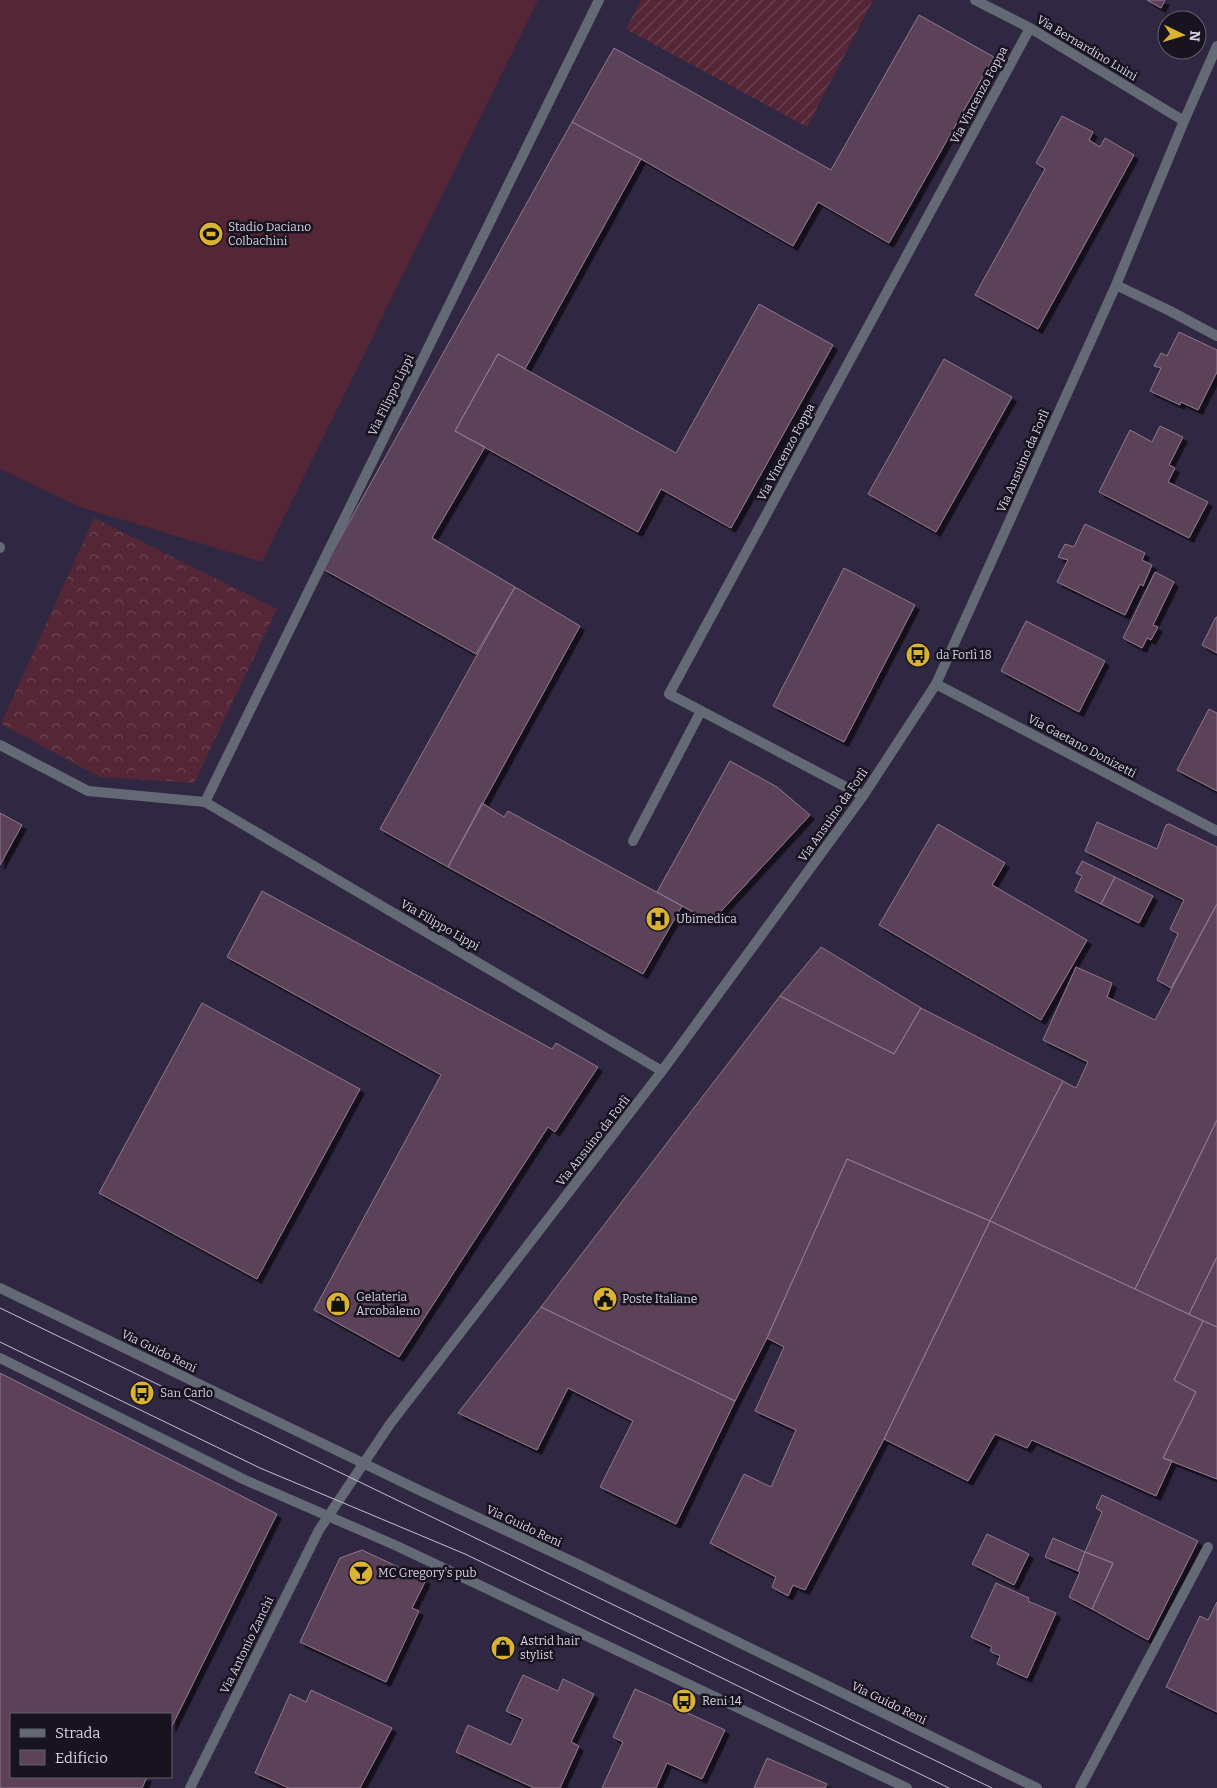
<svg xmlns="http://www.w3.org/2000/svg" width="1217" height="1788" viewBox="0 0 1217 1788" font-family="Bitter,serif">
  <defs>
    <pattern id="forest-crowns" width="20" height="18" patternUnits="userSpaceOnUse" patternTransform="scale(1.25)"><rect width="20" height="18" fill="#552636"/><path d="M2 6a3 3 0 1 1 6 0M12 15a3 3 0 1 1 6 0" fill="none" stroke="#6d4553"/></pattern>
    <pattern id="garden-furrows" width="10" height="10" patternUnits="userSpaceOnUse" patternTransform="scale(1.25)"><rect width="10" height="10" fill="#552636"/><path d="M-1 1l2-2M0 10L10 0M9 11l2-2" fill="none" stroke="#6d4553"/></pattern>
    <filter id="shadow"><feDropShadow dx="4.5" dy="4.5" stdDeviation="0" flood-color="#0009"/></filter>
  </defs>
  <rect width="100%" height="100%" fill="#302842"/>
  <path fill="url(#forest-crowns)" d="M94,518L277,609L194,783L100,777L1,724Z"/>
  <path fill="url(#garden-furrows)" d="M641,0H873L807,127L626,29Z"/>
  <path fill="#552636" d="M0,0H538L262,562L80,507L0,469Z"/>
  <path fill="#5b4359" stroke="#91778f" filter="url(#shadow)" d="M1147,0H1165L1161,8Z
    M919,15L994,57L889,243L818,202L793,246L641,159L572,122L614,48L831,170Z
    M1062,116L1093,132L1089,140L1100,147L1105,138L1134,155L1038,329L975,295L1045,169L1036,163Z
    M572,122L641,159L525,369L498,354L455,431L485,447L432,538L515,587L476,654L323,569Z
    M759,304L833,345L731,528L661,489L638,532L455,431L498,354L676,453Z
    M1179,332L1217,350V372L1198,410L1181,402L1180,405L1150,391L1161,368L1154,366L1161,353L1167,356Z
    M944,359L1012,397L936,532L868,494Z
    M1160,426L1183,437L1169,465L1175,468L1168,482L1208,502L1189,538L1099,492L1130,430L1152,442Z
    M1085,524L1145,553L1142,560L1152,565L1143,586L1140,584L1125,615L1057,582L1068,560L1058,557L1065,544L1074,547Z
    M844,568L915,605L844,742L773,706Z
    M1155,572L1174,582L1153,625L1158,627L1151,640L1147,638L1142,648L1123,638Z
    M515,587L580,626L448,867L380,829Z
    M1216,617H1217V653L1202,645Z
    M1026,621L1105,661L1079,712L1001,671Z
    M1209,709L1217,713V791L1177,770Z
    M730,761L777,787L810,815L711,922L657,892Z
    M482,803L504,817L508,811L682,906L643,974L448,867Z
    M0,813L22,825L0,865Z
    M1097,822L1157,849L1166,825L1169,824L1217,847V904L1171,988L1157,980L1178,934L1170,929L1184,900L1085,851Z
    M938,824L1005,863L992,885L1087,940L1041,1020L879,925Z
    M1082,861L1115,877L1101,904L1075,891L1082,876L1076,873Z
    M1115,877L1153,896L1139,923L1101,904Z
    M262,891L552,1049L556,1043L598,1067L555,1132L548,1127L399,1357L314,1310L441,1075L227,957Z
    M1217,904V1120L1135,1289L990,1221L1063,1081L1076,1088L1088,1062L1043,1040L1076,967L1112,983L1107,997L1155,1020Z
    M821,947L921,1008L894,1054L780,996Z
    M780,996L894,1054L921,1008L1063,1081L990,1221L847,1159L767,1338L735,1401L541,1307Z
    M202,1003L360,1089L257,1279L99,1193Z
    M1217,1120V1257L1189,1314L1135,1289Z
    M847,1159L990,1221L884,1439L805,1590L793,1585L788,1596L772,1587L776,1577L710,1543L744,1474L771,1487L796,1430L755,1411L784,1347L767,1338Z
    M990,1221L1203,1321L1174,1380L1196,1392L1163,1458L1172,1461L1156,1496L1032,1440L1027,1448L995,1434L968,1481L884,1439Z
    M1217,1257V1327L1189,1314Z
    M541,1307L735,1401L676,1524L600,1487L633,1421L568,1388L537,1450L458,1413Z
    M1203,1321L1217,1327V1479L1163,1458L1196,1392L1174,1380Z
    M0,1373L277,1514L171,1728V1714H11V1777H147L142,1788H0Z
    M1102,1495L1198,1541L1148,1640L1092,1609L1113,1563L1085,1552L1102,1512L1096,1508Z
    M987,1534L1029,1554L1014,1585L972,1564Z
    M1053,1538L1085,1552L1078,1571L1045,1557Z
    M362,1550L426,1580L412,1608L419,1611L386,1682L300,1642L340,1558Z
    M1085,1552L1113,1563L1092,1609L1069,1597L1080,1572L1078,1571Z
    M996,1583L1029,1598L1028,1601L1056,1613L1027,1678L997,1664L1000,1656L990,1651L992,1647L971,1637Z
    M1217,1602V1712L1166,1687L1200,1616L1208,1620Z
    M523,1675L558,1691L563,1679L594,1694L571,1742L579,1746L560,1788H534L456,1752L468,1725L511,1745L523,1719L506,1711Z
    M635,1689L725,1730L702,1779L667,1763L656,1788H602L623,1742L613,1737Z
    M311,1690L392,1728L360,1788H289L255,1773L290,1694L306,1702Z
    M767,1758L827,1784L825,1788H754Z"/>
  <g fill="none" stroke-linecap="round" stroke-linejoin="round">
    <path stroke="#646976" stroke-width="10" d="M0,547V548
      M633,841L701,711
      M1080,1788L1208,1547"/>
    <path stroke="#646976" stroke-width="10" d="M975,0L1030,28L1184,121
      M1116,285L1170,311L1217,336
      M936,684L1217,831
      M0,745L88,791L205,802L662,1071
      M863,796L669,694L1030,28
      M205,802L599,0
      M190,1788L319,1530L390,1424L662,1071L863,796L936,684L1116,285L1184,121L1217,46"/>
    <path stroke="#646976" stroke-width="10" d="M0,1288L423,1492L580,1565L1037,1788
      M0,1358L245,1480L397,1546L907,1788"/>
    <path stroke="#c5bfd1" stroke-width="1" d="M0,1308L992,1788
      M0,1342L260,1468L465,1554L949,1788"/>
  </g>
  <defs>
    <symbol id="stadium-disc" viewBox="-11 -11 22 22"><circle r="9.5" fill="#dab333" stroke="#17131f"/><path d="M0-5a6.5 5 0 1 0 0 10a6.5 5 0 1 0 0-10ZM-3.5-1.8h7v3.6h-7Z" fill="#111"/></symbol>
    <symbol id="bus-disc" viewBox="-11 -11 22 22"><circle r="9.5" fill="#dab333" stroke="#17131f"/><path d="M-5-6H5V4H4V6H2V4H-2V6H-4V4H-5ZM-3.5-4V0h7V-4ZM-3.5 1.2v1.5H-2V1.2ZM2 1.2v1.5H3.5V1.2Z" fill="#111"/></symbol>
    <symbol id="hospital-disc" viewBox="-11 -11 22 22"><circle r="9.5" fill="#dab333" stroke="#17131f"/><path d="M-5-5h3v3.5h4V-5h3V5h-3V1.5h-4V5h-3Z" fill="#111"/></symbol>
    <symbol id="civic-disc" viewBox="-11 -11 22 22"><circle r="9.5" fill="#dab333" stroke="#17131f"/><path d="M-.6-6.5H3V-4.5H.6V-3L4-1V1h2V6H-6V1h2V-1L-.6-3ZM-1.2 2.5V6h2.4V2.5Z" fill="#111"/></symbol>
    <symbol id="shop-disc" viewBox="-11 -11 22 22"><circle r="9.5" fill="#dab333" stroke="#17131f"/><path d="M-5-2.5h2.3a2.7 3.5 0 0 1 5.4 0H5L5.5 6h-11ZM-1.5-2.5h3a1.5 2.3 0 0 0-3 0Z" fill="#111"/></symbol>
    <symbol id="bar-disc" viewBox="-11 -11 22 22"><circle r="9.5" fill="#dab333" stroke="#17131f"/><path d="M-6-5H6L.8 .8V4.5H3.5V6h-7V4.5H-.8V.8Z" fill="#111"/></symbol>
  </defs>
  <g fill-rule="evenodd">
    <use href="#stadium-disc" x="197" y="220" width="28" height="28"/>
    <use href="#bus-disc" x="904" y="641" width="28" height="28"/>
    <use href="#hospital-disc" x="644" y="905" width="28" height="28"/>
    <use href="#civic-disc" x="591" y="1285" width="28" height="28"/>
    <use href="#shop-disc" x="324" y="1290" width="28" height="28"/>
    <use href="#bus-disc" x="128" y="1379" width="28" height="28"/>
    <use href="#bar-disc" x="347" y="1559" width="28" height="28"/>
    <use href="#shop-disc" x="489" y="1634" width="28" height="28"/>
    <use href="#bus-disc" x="670" y="1687" width="28" height="28"/>
  </g>
  <g text-anchor="middle" dominant-baseline="central" stroke-width="5" stroke-linejoin="round" paint-order="stroke">
    <g font-size="12" fill="#d7d2e3" stroke="#17131f">
      <text transform="translate(1087 48) rotate(31)">Via Bernardino Luini</text>
      <text transform="translate(979 95) rotate(-62)">Via Vincenzo Foppa</text>
      <text transform="translate(391 395) rotate(-64)">Via Filippo Lippi</text>
      <text transform="translate(786 452) rotate(-62)">Via Vincenzo Foppa</text>
      <text transform="translate(1023 461) rotate(-66)">Via Ansuino da Forlì</text>
      <text transform="translate(1082 746) rotate(28)">Via Gaetano Donizetti</text>
      <text transform="translate(833 815) rotate(-55)">Via Ansuino da Forlì</text>
      <text transform="translate(440 925) rotate(30)">Via Filippo Lippi</text>
      <text transform="translate(593 1141) rotate(-52)">Via Ansuino da Forlì</text>
      <text transform="translate(159 1351) rotate(26)">Via Guido Reni</text>
      <text transform="translate(524 1526) rotate(25)">Via Guido Reni</text>
      <text transform="translate(247 1645) rotate(-64)">Via Antonio Zanchi</text>
      <text transform="translate(889 1703) rotate(26)">Via Guido Reni</text>
    </g>
    <g font-size="12" fill="#d7d2e3" stroke="#17131f" text-anchor="start">
      <text x="228" y="227">Stadio Daciano<tspan x="228" dy="14">Colbachini</tspan></text>
      <text x="936" y="655">da Forlì 18</text>
      <text x="676" y="919">Ubimedica</text>
      <text x="356" y="1297">Gelateria<tspan x="356" dy="14">Arcobaleno</tspan></text>
      <text x="622" y="1299">Poste Italiane</text>
      <text x="160" y="1393">San Carlo</text>
      <text x="378" y="1573">MC Gregory's pub</text>
      <text x="520" y="1641">Astrid hair<tspan x="520" dy="14">stylist</tspan></text>
      <text x="702" y="1701">Reni 14</text>
    </g>
  </g>
  <rect x="10" y="1713" width="162" height="65" fill="#17131f" stroke="#645f6d"/>
  <rect x="20" y="1729" width="25" height="8" fill="#646976" stroke="#645f6d"/>
  <text x="55" y="1738" font-size="15" fill="#d7d2e3">Strada</text>
  <rect x="20" y="1750" width="25" height="15" fill="#5b4359" stroke="#645f6d"/>
  <text x="55" y="1763" font-size="15" fill="#d7d2e3">Edificio</text>
  <g transform="translate(1182 35) rotate(95)"><circle r="24" fill="#17131f" stroke="#645f6d"/>
  <path d="M0-4L9 19L0 12L-9 19Z" fill="#dab333"/>
  <text y="-8" font-size="14" font-weight="bold" text-anchor="middle" fill="#d7d2e3">N</text>
  </g>
</svg>
